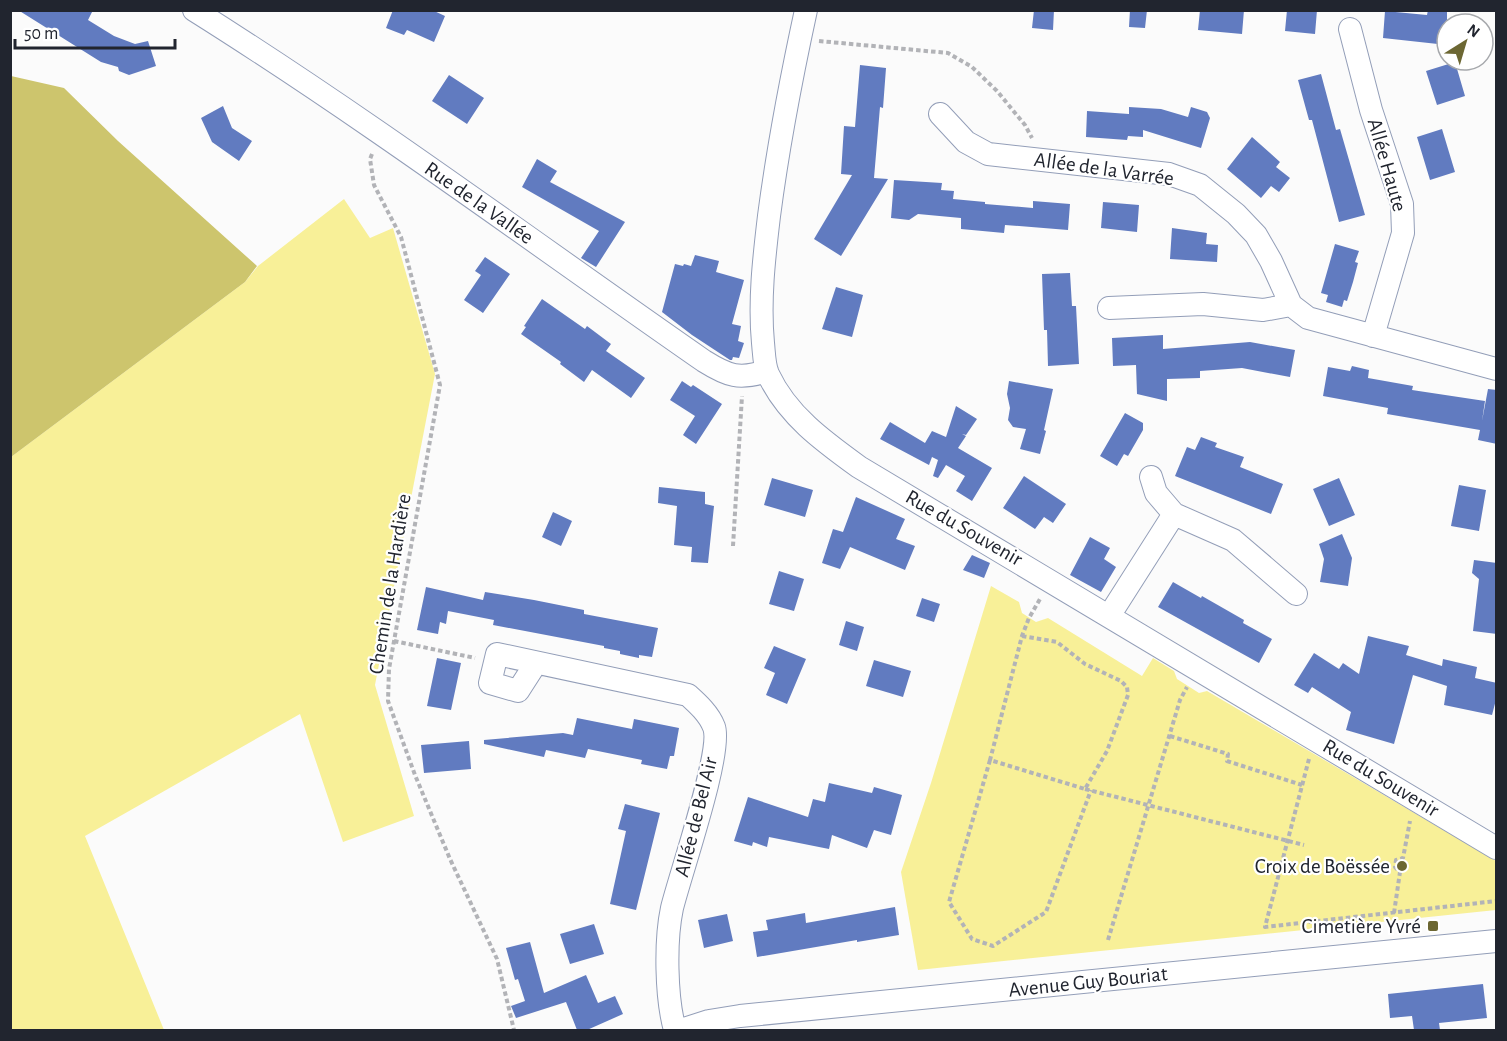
<svg xmlns="http://www.w3.org/2000/svg" width="1507" height="1041" viewBox="0 0 1507 1041" font-family="'Alegreya Sans',sans-serif">
  <rect width="100%" height="100%" fill="#fbfbfb"/>
  <path fill="#f8f098" d="M344,199L370,238L393,228L435,374L375,685L414,816L343,842L300,714L85,836L164,1030H11V457L245,282L258,266Z
    M991,586L1019,602L1022,613L1036,622L1048,618L1142,676L1153,658L1174,671L1177,679L1199,693L1207,691L1496,861V910L918,970L901,872L931,783Z"/>
  <path fill="#cdc56d" d="M11,76L64,88L118,141L257,266L245,282L11,457Z"/>
  <path fill="#617bc0" d="M18,10H93L88,20L114,36L135,44L148,41L156,66L129,75L119,71L118,67L101,62Z
    M393,10H432L445,16L434,42L407,30L404,35L386,28Z
    M1034,10H1054L1053,30L1032,28Z
    M1130,10H1147L1145,28L1129,27Z
    M1200,10H1244L1242,34L1198,30Z
    M1287,10H1317L1315,34L1285,31Z
    M1428,10L1447,12V45L1383,38L1385,11L1427,15Z
    M1455,62L1465,96L1437,105L1426,71Z
    M860,65L886,68L883,108L880,107L874,178L888,179L841,256L814,239L852,175L841,174L844,126L855,127Z
    M1321,74L1336,130L1340,129L1365,215L1339,222L1312,120H1309L1298,80Z
    M449,75L484,98L467,124L432,101Z
    M223,106L232,128L252,141L239,161L212,142L201,118Z
    M1129,107L1161,109L1188,117L1191,107L1207,112L1210,118L1201,148L1143,130V137L1128,136L1127,140L1086,137L1087,111L1129,114Z
    M1442,129L1455,172L1430,180L1417,137Z
    M1252,137L1280,162L1276,167L1290,178L1279,192L1271,186L1261,198L1227,169Z
    M537,159L557,171L550,182L625,222L596,267L581,258L599,231L522,187Z
    M894,180L942,183L941,190L954,191L953,199L985,202V204L1033,208V201L1070,204L1068,230L1005,225L1004,233L961,229V218L918,214L909,220L891,218Z
    M1103,202L1139,205L1137,232L1101,228Z
    M1172,228L1207,233L1206,244L1218,245L1217,262L1170,259Z
    M1335,244L1359,251L1355,262L1358,263L1353,282L1347,301L1344,300L1342,307L1326,302L1328,295L1321,293Z
    M695,255L719,261L716,272L744,280L732,324L741,326L738,341L744,343L739,358L733,357L732,360H730L692,335L662,312L675,264L683,266L684,264L691,266Z
    M485,257L510,274L483,313L464,300L481,275L475,271Z
    M1070,273L1072,306H1076L1079,364L1048,366L1047,330H1044L1042,274Z
    M836,287L863,295L852,337L822,329Z
    M542,299L585,329L587,326L611,344L606,351L645,378L631,398L592,370L584,382L560,364L561,362L521,334L526,327L524,326Z
    M1163,335V349L1250,342L1295,350L1290,377L1242,368L1200,371V378L1167,379V401L1137,394L1136,365L1113,366L1112,338Z
    M1352,366L1369,370L1368,378L1413,386L1412,390L1485,401L1482,421L1488,389L1497,390V444L1478,440L1480,430L1387,414L1388,408L1323,396L1328,367L1350,371Z
    M682,381L691,387L693,385L722,404L696,444L683,435L695,416L670,400Z
    M1009,381L1053,389L1044,430L1046,431L1040,454L1020,449L1026,429L1013,427L1008,420L1010,408L1007,394Z
    M956,406L977,419L966,435L962,434L966,436L958,448L992,468L972,501L956,491L965,476L946,465L938,478L933,476L938,460L932,457L929,465L880,439L890,422L925,443L932,431L946,437Z
    M1125,413L1143,423V430L1128,456L1124,454L1117,466L1100,456Z
    M1201,437L1217,443L1215,447L1244,457L1240,467L1283,484L1271,514L1175,476L1187,447L1195,450Z
    M1024,476L1066,504L1053,523L1044,517L1035,529L1003,508Z
    M772,478L813,490L805,517L764,505Z
    M1339,478L1355,515L1329,526L1313,489Z
    M1459,485L1486,490L1479,531L1451,526Z
    M659,487L705,492V504L714,506L708,563L691,562L692,547L674,545L677,506L658,503Z
    M856,497L905,519L896,539L915,546L905,570L850,547L840,569L822,563L833,529L843,532Z
    M553,512L572,521L561,546L542,537Z
    M1342,534L1352,558L1348,586L1320,582L1324,559L1319,544Z
    M1090,537L1110,548L1104,559L1116,567L1101,592L1070,575Z
    M972,555L990,563L984,578L963,570Z
    M1474,560L1497,563V634L1473,631L1479,579L1472,573Z
    M779,571L804,579L794,611L769,604Z
    M1173,582L1201,598L1202,596L1244,620L1243,623L1272,639L1259,663L1158,607Z
    M426,587L483,600L485,592L534,600L584,610V614L658,628L652,657L639,655V658L620,654V651L604,648V646L493,625L494,620L448,611L446,624L440,622L438,634L417,630Z
    M922,598L940,604L934,622L916,616Z
    M846,621L864,627L857,651L839,645Z
    M1368,636L1409,646L1406,655L1442,666L1443,659L1477,667L1475,678L1497,683V696L1492,715L1444,705L1447,686L1413,675L1394,744L1346,730L1351,712L1312,687L1308,693L1294,685L1314,653L1339,669L1343,663L1359,674Z
    M774,646L806,659L787,704L766,695L775,673L764,668Z
    M437,658L461,663L451,710L427,706Z
    M874,660L911,671L903,697L866,686Z
    M577,718L632,729L634,719L679,728L674,756H670L667,769L641,764L642,760L588,749L585,758L546,750L544,757L484,744V740L563,733L573,735Z
    M469,741L471,769L424,773L421,745Z
    M829,783L872,793L874,787L902,795L891,835L874,830L867,848L832,835L829,849L769,837L767,847L753,842L752,846L734,841L748,797L808,817L813,799L825,802Z
    M625,804L660,813L636,910L610,904L626,831L618,829Z
    M895,907L899,935L857,942V940L757,957L753,932L768,930L766,920L805,913L806,923Z
    M727,914L733,941L704,948L698,920Z
    M594,924L604,954L570,964L560,934Z
    M530,942L544,993L586,975L598,1003L615,996L623,1014L587,1030H577L566,1002L516,1018L511,1006L525,1001L518,979L515,980L506,948Z
    M1483,984L1487,1018L1439,1023L1440,1030H1414L1412,1016L1390,1018L1388,994Z"/>
  <g fill="none" stroke-linecap="round" stroke-linejoin="round">
    <defs>
      <path id="minor" d="M194,10C369,120 534,243 704,361C728,376 739,380 767,371
        M806,10C791,79 778,147 769,216C764,258 759,301 763,343C764,352 764,365 768,374C787,415 823,441 859,467L1496,848
        M1350,29L1371,110L1402,204L1403,233L1373,336
        M940,114L966,142L988,154L1169,174L1200,185L1236,214L1256,235L1271,261L1291,305L1308,318L1496,369
        M1109,308L1203,304L1263,310L1291,305
        M1174,514L1233,540L1296,594
        M1109,616L1174,514L1156,493L1151,477
        M536,663L518,691L490,683L497,654L688,695C698,704 709,714 714,727C723,751 680,875 672,908C665,941 666,998 675,1030
        M681,1030L709,1021L740,1016L1496,941"/>
    </defs>
    <use href="#minor" stroke="#939eb8" stroke-width="24"/>
    <path stroke="#b2b3b7" stroke-width="4" stroke-dasharray="4.5 3" stroke-linecap="butt" d="M819,41L948,53L972,67L997,91L1025,125L1032,138
      M372,154L370,159L374,185L401,237L440,385L389,669L388,701L415,775L450,859L497,959L514,1030
      M733,546L742,396
      M1022,636L1057,642L1085,664L1121,681L1127,687L1128,695L1107,751L1085,789L990,760L1022,636L1029,618L1040,599
      M394,641L475,658
      M1170,736L1228,754L1227,761L1302,785
      M1309,759L1265,927L1496,901
      M990,760L949,902L972,939L993,946L1046,912L1091,790
      M1085,789L1304,845
      M1394,913L1400,872L1395,867L1396,860L1403,858L1410,821
      M1108,940L1180,700L1187,687"/>
    <use href="#minor" stroke="#fff" stroke-width="22"/>
  </g>
  <g fill="#6c6733" stroke="#fff" stroke-width="2">
    <circle cx="1402" cy="866" r="6"/>
    <rect x="1427" y="920" width="12" height="12" rx="3"/>
  </g>
  <g text-anchor="middle" dominant-baseline="central" stroke-width="4.5" stroke-linejoin="round" paint-order="stroke">
    <g font-size="21" fill="#21252f" stroke="#fff">
      <text transform="translate(1387 165) rotate(74)">Allée Haute</text>
      <text transform="translate(1104 169) rotate(8)">Allée de la Varrée</text>
      <text transform="translate(479 203) rotate(35)">Rue de la Vallée</text>
      <text transform="translate(964 528) rotate(30)">Rue du Souvenir</text>
      <text transform="translate(390 584) rotate(-81)">Chemin de la Hardière</text>
      <text transform="translate(1381 778) rotate(31)">Rue du Souvenir</text>
      <text transform="translate(696 817) rotate(-76)">Allée de Bel Air</text>
      <text transform="translate(1088 982) rotate(-6)">Avenue Guy Bouriat</text>
    </g>
    <g font-size="21" fill="#21252f" stroke="#fff" text-anchor="end">
      <text x="1390" y="866">Croix de Boëssée</text>
      <text x="1421" y="926">Cimetière Yvré</text>
    </g>
  </g>
  <rect width="1507" height="1041" fill="none" stroke="#21252f" stroke-width="24"/>
  <g transform="translate(1465 42) rotate(37)"><circle r="28" fill="#ffffff" stroke="#a6a8ac" stroke-width="1.5"/>
  <path d="M0-4.5L10 22L0 15L-10 22Z" fill="#6c6733"/>
  <text y="-9" font-size="16" font-weight="bold" text-anchor="middle" fill="#21252f">N</text>
  </g>
  <path d="M15 39v9h160v-9" fill="none" stroke="#21252f" stroke-width="3"/>
  <text x="24" y="39" font-size="18" fill="#21252f" stroke="#ffffff" stroke-width="4.5" paint-order="stroke">50 m</text>
</svg>
